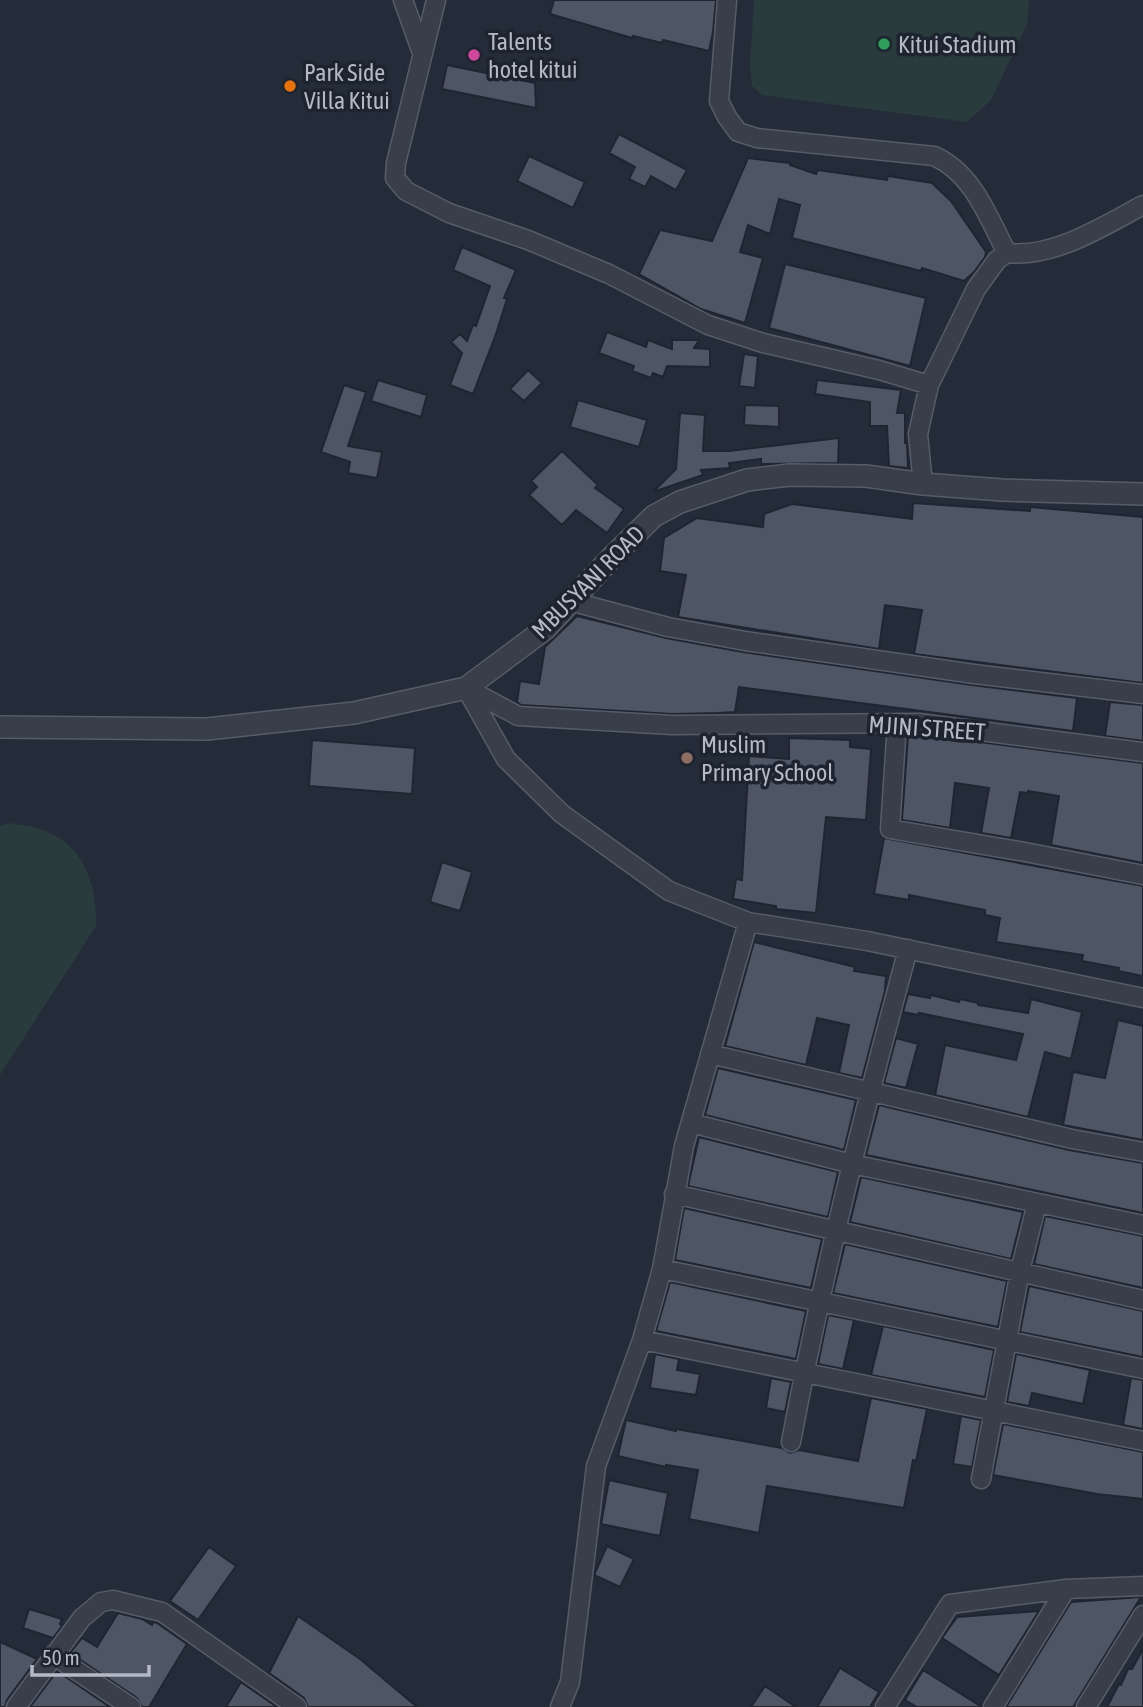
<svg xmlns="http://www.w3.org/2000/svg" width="1143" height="1707" viewBox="0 0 1143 1707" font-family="'Asap Condensed',sans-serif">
  <rect width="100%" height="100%" fill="#252c39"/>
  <path fill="#2a3b3d" d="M754,0H1029L1027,24L991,100L967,122L762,95L752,86L750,64Z
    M10,823C18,825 28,825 37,828C83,841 97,883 96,926L0,1075V826Z"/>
  <path fill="#4e5665" stroke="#1f2531" stroke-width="2" d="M554,0H716L713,32L709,51L663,40L662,43L633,36L632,38L550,14Z
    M447,65L535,83L536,108L442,89Z
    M619,134L687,170L676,190L651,176L645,187L629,179L635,167L609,153Z
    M529,156L585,182L573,208L517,181Z
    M748,158L790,163V165L816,174L818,170L887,180L888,176L932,183L951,201L986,252L985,257L974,272L964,281L922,268L921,271L792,238L800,205L779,199L770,234L748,225L740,252L763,258L745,323L701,309L639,274L660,230L712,241Z
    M462,247L516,270L504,298L507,299L496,334L473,394L450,385L462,353L451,342L460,334L467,341L473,325L476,326L490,286L453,270Z
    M785,264L926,298L910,366L769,328Z
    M607,332L646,347L648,340L672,349V340H699L694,348L710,349V367L667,366L663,377L653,373L651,378L632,371L634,366L599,353Z
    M744,354L758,356L755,388L739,386Z
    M528,370L542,383L524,401L510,389Z
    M378,380L427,395L421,417L371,401Z
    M817,380L901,390L897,413H905V443H907L908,468L889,466L887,426H870V402L815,394Z
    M344,385L366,392L348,446L382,452L377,478L348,473L350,462L321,452Z
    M578,400L647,420L639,447L570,427Z
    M745,405L779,406V427L744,425Z
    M680,413L705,415L703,451H729L839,438L838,463L761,464V459L729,463L730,468L701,470L703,475L653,492L676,469Z
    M562,451L598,485L595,488L624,509L607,533L576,510L562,525L529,495L537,487L531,481Z
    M913,503L1030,511V507L1143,517V683L914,654L922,610L885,605L879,649L678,617L686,575L660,571L664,538L697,518L763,527L764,514L792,504L912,519Z
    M577,616L666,638L743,652L972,685L1077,698L1073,731L739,687L735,712L718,713L672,714L521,705L517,702L520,681L539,684L545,647Z
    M1110,702L1143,705V741L1105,736Z
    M908,736L949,740V738L1143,763V863L1051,845L1059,796L1028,791V793L1020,792L1011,838L981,833L989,788L955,783L950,828L902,820Z
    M789,738L850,740V747L871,749L866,820L826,817L816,913L776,909V906L733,899L736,879L742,880L749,756L789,759Z
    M312,740L415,748L412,794L309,786Z
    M884,838L1143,886V976L1118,971L1119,968L1082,961L1083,955L996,942L1000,918L985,915V910L909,895V900L874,894Z
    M442,862L472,872L460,911L430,902Z
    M754,942L855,967L854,971L886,976L885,991L862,1078L839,1073L849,1025L817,1018L806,1065L725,1046Z
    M908,994L930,998L931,995L959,1002L960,999L978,1003V1005L1028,1013L1031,999L1082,1012L1071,1059L1045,1052L1028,1117L935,1095L945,1045L1016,1060L1023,1034L919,1013L918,1015L903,1012Z
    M1118,1020L1143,1026V1140L1063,1125L1073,1072L1105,1078Z
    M896,1038L918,1044L906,1088L884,1083Z
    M718,1068L856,1100L844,1150L705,1115Z
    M879,1105L1069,1150L1143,1163V1213L866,1155Z
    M699,1137L838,1172L828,1217L688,1186Z
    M861,1177L1023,1212L1011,1259L850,1222Z
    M684,1208L822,1239L811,1288L675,1260Z
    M1045,1216L1143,1236V1288L1034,1264Z
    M845,1244L1007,1281L998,1327L833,1293Z
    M670,1282L806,1311L796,1359L656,1331Z
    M1029,1286L1143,1311V1357L1020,1332Z
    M828,1315L854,1320L843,1369L818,1364Z
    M883,1326L994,1350L985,1397L871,1375Z
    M655,1354L679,1359L677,1370L700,1374L696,1395L650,1388Z
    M1016,1354L1090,1370L1083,1404L1032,1393L1029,1406L1007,1402Z
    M771,1378L791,1382L785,1412L766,1408Z
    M1131,1378L1143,1380V1429L1123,1425Z
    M871,1398L927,1409L916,1461L913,1460L904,1508L767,1486L759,1533L689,1519L698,1470L666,1465V1467L618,1456L626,1420L676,1431V1429L782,1448L790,1453L799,1450L858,1461Z
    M961,1416L981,1420L972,1467L953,1464Z
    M1003,1424L1143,1452V1499L1097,1494L993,1475Z
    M609,1480L668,1493L660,1536L601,1524Z
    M607,1546L634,1559L620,1587L594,1575Z
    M209,1547L236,1566L198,1620L170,1601Z
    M1141,1597L1073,1707H1006L1071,1602Z
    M29,1609L62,1619L60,1624L62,1626L53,1638L23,1628Z
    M1039,1611L999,1675L942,1638L957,1617Z
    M118,1613L142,1619L152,1625L153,1622L157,1623L187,1644L149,1707H142L137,1698L70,1653L82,1638L97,1647Z
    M298,1616L360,1659L417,1707H308L304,1698L269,1673Z
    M0,1642L37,1659L7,1700L5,1707H0Z
    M1143,1649V1707H1107L1119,1684L1121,1685L1128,1669H1132Z
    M840,1668L879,1692L870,1707H817Z
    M923,1670L982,1707H917L905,1700Z
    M57,1671L110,1707H30Z
    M241,1682L277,1707H226Z
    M765,1686L796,1707H751Z"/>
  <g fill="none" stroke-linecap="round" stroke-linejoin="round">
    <defs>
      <path id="minor" d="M403,0L422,53
        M436,0L396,163L395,178L406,191L449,213L528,240L609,274L708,325L763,343L879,370L929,385
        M727,0L719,101L727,117L738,132L757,138L934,156C973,173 988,217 1007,253
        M923,484L918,434L929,385L976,289L997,260L1007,253C1054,258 1102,227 1143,205
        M570,601L668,627L745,641L974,674L1143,694
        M466,688L506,759L562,814L669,891L748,922L867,941L1143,998
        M466,688L518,716L672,725L919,723L1143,752
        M897,723L890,829L1025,852L1143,875
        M710,1054L1072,1139L1143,1152
        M691,1123L852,1164L1143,1225
        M674,1194L1143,1300
        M662,1269L1143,1369
        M642,1340L1143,1441
        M791,1442C822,1276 864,1112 908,949
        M981,1479L1020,1271L1037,1203
        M53,1655L131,1707
        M16,1707L82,1618L101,1602L113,1600L162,1612L297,1707
        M560,1707L570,1682L596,1466L642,1340L662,1269L684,1146L748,922
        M885,1707L950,1604L1066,1589L1143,1586
        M993,1707L1066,1589
        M1086,1707L1143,1615"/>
      <path id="tertiary" d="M0,727L207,729L354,713L466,688L545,629L613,556L654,516L680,502L747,480L789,475L866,476L923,484L1002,490L1143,494"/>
    </defs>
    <use href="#minor" stroke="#565c68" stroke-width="21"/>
    <use href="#tertiary" stroke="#565c68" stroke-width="24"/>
    <use href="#minor" stroke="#383e4a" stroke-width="18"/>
    <use href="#tertiary" stroke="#383e4a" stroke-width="21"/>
  </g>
  <circle fill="#2e9e5b" stroke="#1d232f" stroke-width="2.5" cx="884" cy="44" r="7"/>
  <circle fill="#d1479c" stroke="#1d232f" stroke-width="2.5" cx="474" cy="55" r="7"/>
  <circle fill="#e8710a" stroke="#1d232f" stroke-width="2.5" cx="290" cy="86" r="7"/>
  <circle fill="#8d6e63" stroke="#1d232f" stroke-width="2.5" cx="687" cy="758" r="7"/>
  <g text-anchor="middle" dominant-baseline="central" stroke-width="7" stroke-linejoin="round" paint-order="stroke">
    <g font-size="24" fill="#b4b9c6" stroke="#1d232f" text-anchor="start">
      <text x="488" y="41">Talents<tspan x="488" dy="28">hotel kitui</tspan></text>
      <text x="898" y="44">Kitui Stadium</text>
      <text x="304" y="72">Park Side<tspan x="304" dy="28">Villa Kitui</tspan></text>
      <text x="701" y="744">Muslim<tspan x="701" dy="28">Primary School</tspan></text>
    </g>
    <g font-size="24" fill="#b4b9c6" stroke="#1d232f">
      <text transform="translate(588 582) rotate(-45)">MBUSYANI ROAD</text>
      <text transform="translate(927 728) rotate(4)">MJINI STREET</text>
    </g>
  </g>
  <path d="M32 1665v10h117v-10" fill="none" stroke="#b4b9c6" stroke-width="3.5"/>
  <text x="42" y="1665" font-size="21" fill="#b4b9c6" stroke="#1d232f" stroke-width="5" paint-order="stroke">50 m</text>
</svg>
